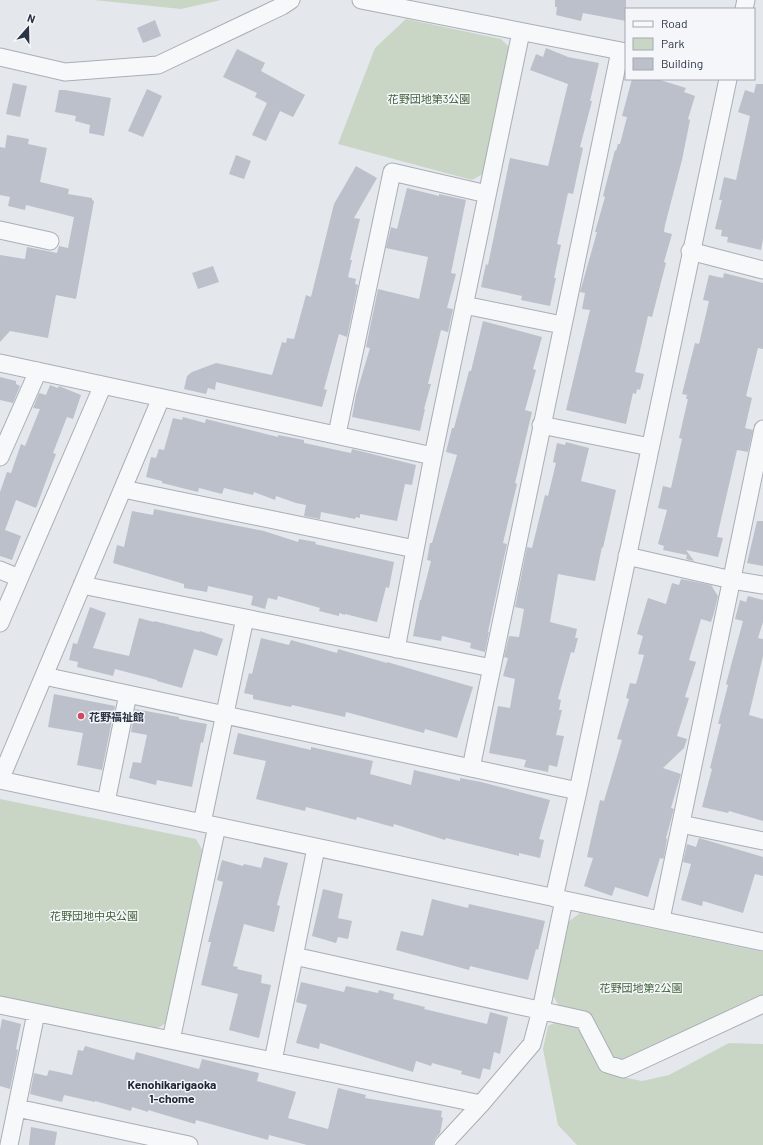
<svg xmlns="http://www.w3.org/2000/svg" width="763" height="1145" viewBox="0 0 763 1145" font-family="Barlow,'Noto Sans JP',sans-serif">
  <rect width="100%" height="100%" fill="#e4e7ec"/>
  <path fill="#c9d6c5" d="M94,0H221L181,9Z
    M406,19L501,39L509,47L483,174L472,180L338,144L375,48Z
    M0,799L196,839L203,851L168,1022L156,1029L0,997Z
    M580,913L763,952V997L622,1062L611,1057L588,1013L559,1006L552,994L568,922Z
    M558,1021L580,1027L599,1069L622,1077L642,1081L669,1075L729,1043L763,1044V1145H577L558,1125L543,1049L548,1026Z"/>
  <path fill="#bbc0ca" d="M555,0H626V21L583,13L581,21L556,15L557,7H555Z
    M155,20L161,36L143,43L137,28Z
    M546,48L568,57L599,63L590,101H592L580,147L583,148L573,194L568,193L557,244L561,245L554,278H556L550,306L521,300L522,296L481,287L486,264L488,265L510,158L548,166L568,84L530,70L536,54L543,57Z
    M237,49L265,63L261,71L305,95L293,117L280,111L266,141L252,135L267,103L255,97L257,93L223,77Z
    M632,79H657L686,88L684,92L695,96L688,119L690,120L682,160L665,225L664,232L672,234L664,262L666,263L652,317L648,316L635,372L644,374L640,390L637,389L636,394L633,393L626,424L566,410L590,310L582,309L585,293L580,292L597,232H595L605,197L603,196L615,150L616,151L618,144H620L627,117L622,116Z
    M13,83L27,86L20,117L6,114Z
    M756,84H763V239L761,250L727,242L728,237L721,236L722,230L715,229L722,200H719L724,177L736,180L750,116L738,112L745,90L754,93Z
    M147,89L162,96L143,137L128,131Z
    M59,90H65L111,98L104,136L89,133L90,125L75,121L76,116L55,112Z
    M7,135L29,139L28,144L47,148L40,182L69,189L68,194L92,198V200L94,201L76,299L56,295L48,338L10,331L0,342V255L25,259L27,247L57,253L59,246L68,248L74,217L26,205L25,210L8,206L10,197L0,195V147L5,148Z
    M236,155L251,161L244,179L229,174Z
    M356,166L377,178L354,218L360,219L350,260H352L348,277L356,279L355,284L358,285L347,337L339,334L324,389L327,390L322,407L216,382L215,390L208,388L206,394L184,389L187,376L192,372L216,363L272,375L282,342L286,343L287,338L294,339L306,295L311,297L334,204Z
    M407,188L439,196V194L466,200L451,273L456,274L447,308L453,309L448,332L441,330L428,384H431L424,409H425L420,431L352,417L356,395L370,348L366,347L378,289L419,299L428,257L386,248L391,227L397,229Z
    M213,266L219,282L198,289L192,273Z
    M724,273L763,283V349L758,348L746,396L752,398L745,428L753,430L748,452L737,450L717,537L723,538L718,557L686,550L694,561L686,559L687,555L663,550L664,546L658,544L667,510L658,508L663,486L671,488L682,439L679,438L688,399H686L687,395L682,394L695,343L699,344L709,301L703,300L709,275L723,278Z
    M483,321L542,337L533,369L536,370L525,410L532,412L515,483L517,484L503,543L507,544L488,632H489L485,652L470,648L471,643L442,636L441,641L413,636L420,600H421L431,561L427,560L430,543H432L457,455L446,452L452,428H454L469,371H471Z
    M0,377L16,381V384L20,386L13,403L0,400Z
    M50,385L58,388L59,386L81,395L73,419L67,417L53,453L56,454L36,508L16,500L5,530L21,536L12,560L0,556V492L7,472L11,473L21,444L25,446L40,409L33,408L39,393L46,395Z
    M183,417L205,423L206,419L278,437V435L304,440V443L351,453L352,449L416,465L412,485L405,484L397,521L360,514V518L356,517L355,519L321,512L320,519L304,516L306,505L296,503L276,496L275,500L254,492L253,495L224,488L222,494L199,488L198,492L162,483V481L146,477L151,457L156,458L159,449L164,450L173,418L182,420Z
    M566,442L589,448L581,481L616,490L603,548L602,547L595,581L558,574L550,622L577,629L575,638H578L574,653L571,652L558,699L561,700L559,710H562L556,735L564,736L557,767L549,765L548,772L524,767L526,760L489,753L498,706L510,708L515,679L503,676L508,658L504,657L509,636L519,637L524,609L515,607L527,547L532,548L545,495L548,496L556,463L553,462L557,443L565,445Z
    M154,509L264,531L298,542L299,539L316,542L315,544L394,562L389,588L386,587L377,622L345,614V615L339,613V616L319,611L320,608L278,596L277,600L268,598L265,609L251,605L253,596L208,586L207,592L184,588V584L113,563L117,545L124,547L132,511L153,515Z
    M757,521H763V566L747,563Z
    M681,579L711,585L718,596L714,613L711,622L701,619L689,660L696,662L685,697L689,698L677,736L687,739L684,748L663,768L681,774L671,808L674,809L666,838L667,839L664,857L663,859L660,858L648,897L615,887L612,896L584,886L593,858L587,857L600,800L604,801L622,740L617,739L629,699L626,698L630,683L636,684L644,655L638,654L643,636L637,634L648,598L666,604L672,583L679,585Z
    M748,596L763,600V622L758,638L763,639V656L749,715L763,719V821L729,811L728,813L702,807L712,769L710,768L721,724H718L728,685L726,684L743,621L735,619L740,600L746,602Z
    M90,607L106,613L93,648L129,656L139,618L154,622V621L199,632L200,631L223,639L217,656L194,649L182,688L157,681V680L115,669L113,676L77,667L78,662L69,660L73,643L77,644Z
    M261,638L289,645L291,640L337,653L338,649L387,663V662L473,687L457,738L425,729L424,733L346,712L345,717L292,705L291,707L253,699V695L244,693L249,673L252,674Z
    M54,694L115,706L102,770L77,765L83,733L48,727Z
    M135,709L179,717V719L207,724L203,743L201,742L192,787L157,780L156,785L129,778L133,762L141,763L147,735L131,732Z
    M238,733L311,750V747L373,761L370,774L411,785L414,770L460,781V778L481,782L550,800L539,839L544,840L540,858L519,853V856L446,838L445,840L394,824L393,827L357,817L356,820L306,807L305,811L256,799L266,761L233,754Z
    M699,838L763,857V876L755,874L743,913L703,901L702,906L681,900L691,864L683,862L687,844L696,847Z
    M264,857L288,863L277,905L280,906L274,932L244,924L233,966L238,967L237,969L262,975L261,983L271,985L259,1038L229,1030L238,994L201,985L211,942H208L223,882L217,880L222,860L243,866L244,864L261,868Z
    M323,889L343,894L338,918L352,921L348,939L338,937L336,943L312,936Z
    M432,899L468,908L469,904L545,921L538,950L536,949L528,980L470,966L469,970L396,950L401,931L423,936Z
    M301,982L344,992L346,986L378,993L379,990L394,994L393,999L425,1007L424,1009L487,1024L490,1012L508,1017L500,1054L494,1052L490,1070L483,1068L480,1079L461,1074L462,1071L432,1063L431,1066L416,1061L413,1072L320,1043L319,1049L296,1043L307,1005L296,1002Z
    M2,1019L21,1024L16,1049L18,1050L10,1089L0,1086V1030Z
    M85,1046L134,1060L136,1052L199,1069L202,1059L259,1073L257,1081L296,1092L288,1118L328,1129L338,1088L366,1095L365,1098L442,1111L441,1117L443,1118L440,1133L435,1139L433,1145H307L269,1135L268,1140L196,1120L195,1124L148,1110V1112L132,1107L131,1111L95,1101V1102L64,1095L62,1102L30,1094L34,1073L47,1076L49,1070L72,1075L78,1050L83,1051Z
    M31,1127L57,1132L55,1145H29Z"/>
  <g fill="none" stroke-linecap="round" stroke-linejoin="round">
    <defs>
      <path id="minor" d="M361,0L626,52
        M744,9L746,0
        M0,57L65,72L158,65L282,6L291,0
        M0,230L50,241
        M690,251L763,270
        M464,305L562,325
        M0,363L433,456
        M541,425L650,447
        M337,434L392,172L487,194
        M0,457L38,371
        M123,489L415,549
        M627,556L732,580L763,585
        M0,570L19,578
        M82,585L492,668
        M0,623L103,385
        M396,649L433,456L521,32
        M44,676L471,768
        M0,780L763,942
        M0,780L161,398
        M578,791L471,768L620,51
        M106,802L128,694
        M202,823L245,618
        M681,824L763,841
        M554,898L578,791L728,79
        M661,919L763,429
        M294,956L584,1020L607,1064L623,1069L763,1004
        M0,1005L481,1104
        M171,1040L217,826
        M273,1061L316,848
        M17,1108L189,1145
        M9,1145L36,1013
        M443,1145L481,1104L532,1044L541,1010L564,900"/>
    </defs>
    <use href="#minor" stroke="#a9aeb7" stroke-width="19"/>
    <use href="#minor" stroke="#f7f8fa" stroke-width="17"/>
  </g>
  <circle fill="#d1495b" stroke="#f4f6f9" stroke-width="1.5" cx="81" cy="716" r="4"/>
  <g text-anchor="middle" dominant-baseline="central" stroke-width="3" stroke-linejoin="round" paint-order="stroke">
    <g font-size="11" fill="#3f6138" stroke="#f4f6f9">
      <text x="429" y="98">花野団地第3公園</text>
      <text x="94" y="915">花野団地中央公園</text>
      <text x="641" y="987">花野団地第2公園</text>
    </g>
    <g font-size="11" font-weight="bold" fill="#2b3445" stroke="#f4f6f9" text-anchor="start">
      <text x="89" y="716">花野福祉館</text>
    </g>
    <g font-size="12" font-weight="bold" fill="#1d2536" stroke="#f4f6f9">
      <text x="172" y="1084">Kenohikarigaoka<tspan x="172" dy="14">1-chome</tspan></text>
    </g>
  </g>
  <rect x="625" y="8" width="130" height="72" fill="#f4f6f9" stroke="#a4a8b1"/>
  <rect x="633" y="21" width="20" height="6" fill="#f7f8fa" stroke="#a4a8b1"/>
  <text x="661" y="28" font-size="12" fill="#2b3445">Road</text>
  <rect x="633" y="38" width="20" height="12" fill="#c9d6c5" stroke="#a4a8b1"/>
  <text x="661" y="48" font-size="12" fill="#2b3445">Park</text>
  <rect x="633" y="58" width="20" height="12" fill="#bbc0ca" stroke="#a4a8b1"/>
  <text x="661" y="68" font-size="12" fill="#2b3445">Building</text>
  <g transform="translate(28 28) rotate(20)" stroke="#f4f6f9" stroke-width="3" paint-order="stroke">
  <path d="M0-3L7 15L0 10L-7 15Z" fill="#2b3445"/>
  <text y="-6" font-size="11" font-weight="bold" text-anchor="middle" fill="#2b3445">N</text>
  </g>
</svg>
